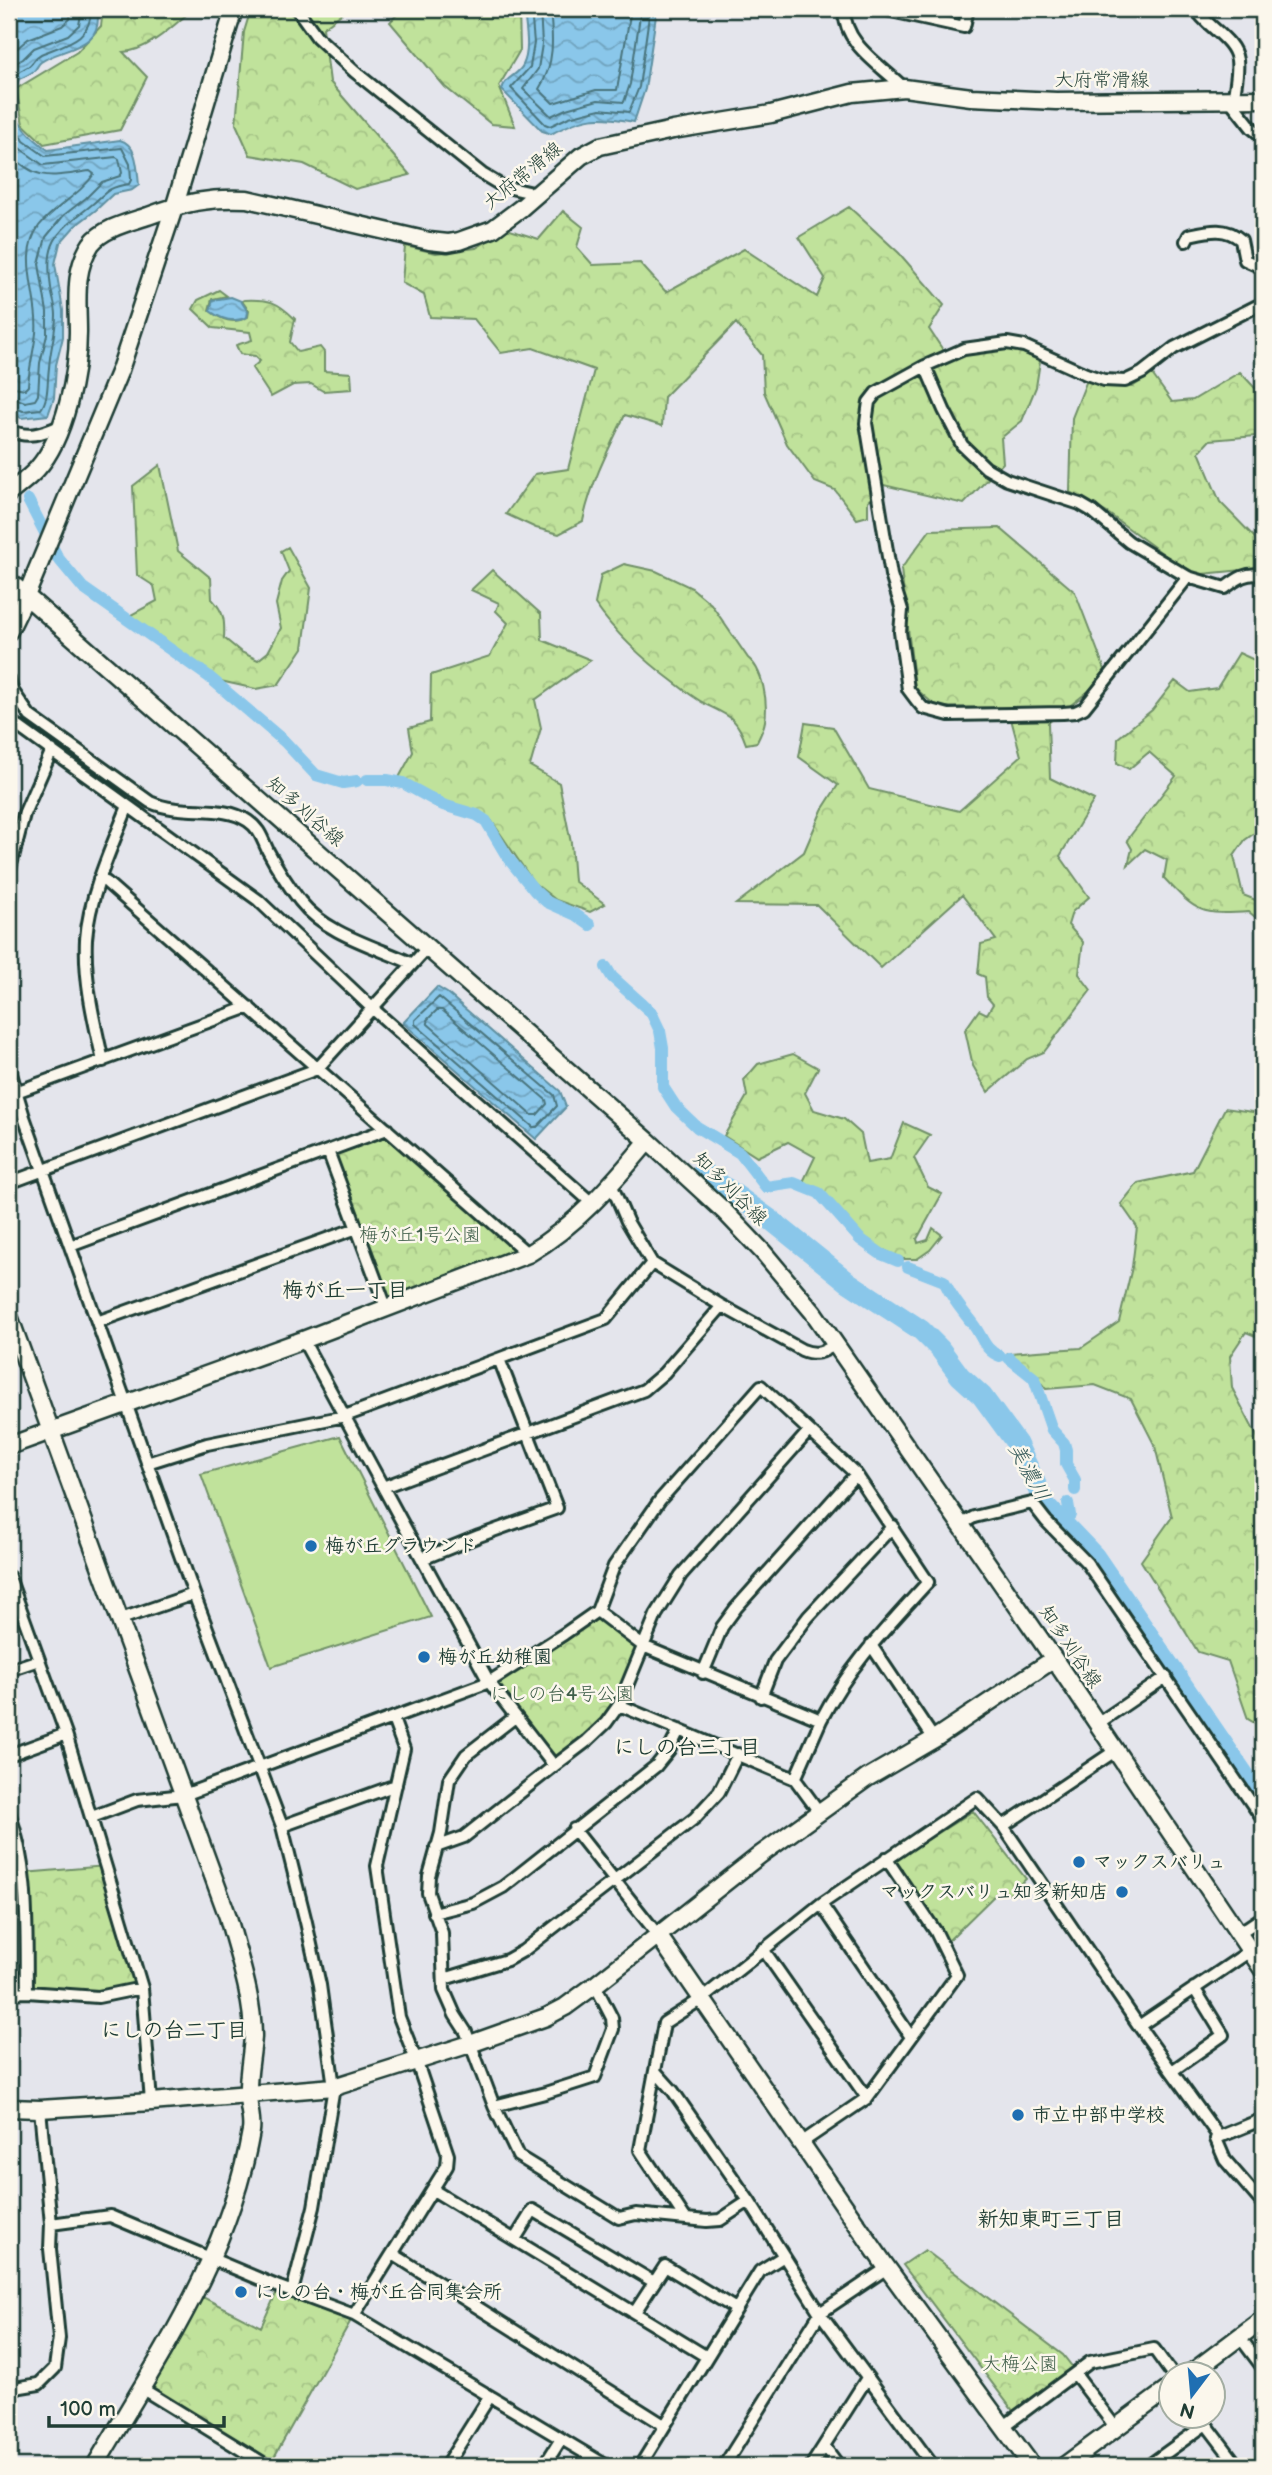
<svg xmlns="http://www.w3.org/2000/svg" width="1272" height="2475" viewBox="0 0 1272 2475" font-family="'Balsamiq Sans','Klee One',sans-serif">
  <defs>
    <pattern id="forest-crowns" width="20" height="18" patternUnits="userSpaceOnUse" patternTransform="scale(1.75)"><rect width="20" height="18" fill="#c0e29b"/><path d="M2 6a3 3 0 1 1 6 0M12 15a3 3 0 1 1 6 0" fill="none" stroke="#a5c386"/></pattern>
    <pattern id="water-waves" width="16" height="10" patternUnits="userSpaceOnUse" patternTransform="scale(1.75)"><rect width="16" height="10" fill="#8ac7ea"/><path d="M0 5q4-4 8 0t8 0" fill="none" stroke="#70a3be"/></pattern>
  </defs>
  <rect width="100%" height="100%" fill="#e4e5ec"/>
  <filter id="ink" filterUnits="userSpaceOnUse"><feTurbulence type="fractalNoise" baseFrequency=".0143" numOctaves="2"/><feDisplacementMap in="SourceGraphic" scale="14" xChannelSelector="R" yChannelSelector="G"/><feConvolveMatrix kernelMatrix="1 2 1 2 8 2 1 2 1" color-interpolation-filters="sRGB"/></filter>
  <g filter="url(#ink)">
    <path fill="url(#forest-crowns)" stroke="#709068" stroke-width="2" d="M103,9H193C174,25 148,51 123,52L147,77L120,130L44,144L23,124L16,89L77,52L101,26Z
      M251,9H348L323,28L330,82L410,175L355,189L304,164L250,155L236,124L244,32Z
      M402,9H519L520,50L499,86L515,126L491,124L445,87L390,22Z
      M849,207L899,253L944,305L929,329L949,359C980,345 1008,346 1041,355L1036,387L1022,421L1001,438L1003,463L964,504L884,485L868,501V516L857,519L835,490L815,482L787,444L764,392L762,355L736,323L664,397L662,426L625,415C608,450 591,483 583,521L559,534L536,528L506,514L535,474L568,469L594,370L533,348L501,353L474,319L430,317L424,295L402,283L405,246L436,253L476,248L507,229L539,239L563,211L583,227L577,247L593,265L640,263L666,292L744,249L817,297L825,278L799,237Z
      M219,290L227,296L212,299L209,310C220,320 235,325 248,317L249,311L242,301L244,300C269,299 277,301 295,319L290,342L298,352L320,347L324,352V371L351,373L352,389L323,391L311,384L293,385L271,397L252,368L260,361L255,356L240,354L236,345L252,340L250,332L213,328L193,309L198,300Z
      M1240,372L1255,388L1263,385V444L1256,436L1210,440L1199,452L1220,502L1263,546V568L1192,575L1109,514L1070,492L1072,418L1087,380L1132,387L1152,374L1172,402L1193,400Z
      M160,465L178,551L211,578L212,599C224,612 225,620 224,638L241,652L258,660L268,652L281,628L276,604L282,581L289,571L281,551L288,547L311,588L303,648L278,685L256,689L216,680L127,617L157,601L154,586L137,575L133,486Z
      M1000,528L1075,592L1105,670L1090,690L1048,723L1050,778L1094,800L1060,856L1089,897L1072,912L1068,925L1083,942L1079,974L1091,990L1044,1052L1027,1059L988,1092L973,1066L965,1030L979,1010L987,1014L993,1004L987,997L985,977L978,974L981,944L996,940L962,895L881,968L817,905L736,904L804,852L822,810L838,785L799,757L805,723L833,727L869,789L959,811L1021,756L1008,708L937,707L915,688L901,569L930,530Z
      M624,564L656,571L692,588L711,604L748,658C763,669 768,702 765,721C764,728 760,736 757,742L746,744C737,718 730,716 707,705C696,699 685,691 675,683C644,660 617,636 595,604L601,575Z
      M492,570L541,614L542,640L591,660L535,700L541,728L530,766L559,783L571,843L574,881L605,904L590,912L556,900L534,883L491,820L396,783L413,752L409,728L430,722L431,675L490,656L508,623L496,611L499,603L471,590Z
      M1239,653L1263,664V827L1245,840L1234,856L1243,895L1258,901L1263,894V918L1259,920L1249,912C1201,915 1197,913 1164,878L1167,860L1145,849L1128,865L1132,849L1127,840L1176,776L1149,752L1129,769L1117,763L1118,738L1152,710L1175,681L1190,692L1217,688Z
      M793,1054L818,1068L805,1093L814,1110L844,1119L861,1134L867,1163L890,1159L904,1123L930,1135L914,1158L928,1187L942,1194L917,1239L918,1243L928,1240L933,1228L942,1235L930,1250L917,1259H903L875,1246L847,1222L821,1191L803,1182L815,1157L788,1142L757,1157L724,1136L747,1096L744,1080L758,1064Z
      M1263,1102V1339L1246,1332L1230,1356L1232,1388L1263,1448V1728L1248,1719L1228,1661L1198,1652L1141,1561L1172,1517L1155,1446L1131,1399L1095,1385L1046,1389L1030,1369L1009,1353L1081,1348L1119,1322L1132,1267L1137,1227L1121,1204L1138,1183L1193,1171L1225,1108L1259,1113Z
      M387,1129L528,1254L386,1307L328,1151Z
      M597,1611L643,1646L619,1705L554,1766L489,1682Z
      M973,1811L1026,1879L1010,1894L1001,1889L946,1943L888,1865Z
      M106,1866L142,1988L98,1997L27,1992L24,1873Z
      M925,2250L1063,2355L1074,2369L1014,2412L903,2265Z
      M279,2287L354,2315L269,2466L141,2388L195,2293L261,2327Z"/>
    <path fill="#c0e29b" stroke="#709068" stroke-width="2" d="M340,1436L431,1617L271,1667L201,1474Z"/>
    <path fill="url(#water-waves)" stroke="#5f90a1" stroke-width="2" d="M9,9H97C105,50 62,47 41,62C38,64 37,68 34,71C30,74 24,77 19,79C17,85 13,94 13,101C14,122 32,138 48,150L120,140C138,145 137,169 139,185L132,190L113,194L96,210L75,226L60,243L55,264L63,310V337L56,365L54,398L48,415L21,418L9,411Z
      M524,9H657L645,89L634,122C596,115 585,116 551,134L542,131L502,90C504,77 518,76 523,65C531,49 525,26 524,9Z
      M231,297L241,301L248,312L247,317C234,324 221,319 210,311L213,300Z
      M437,987L447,993L560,1091L566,1107L536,1139L403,1023Z"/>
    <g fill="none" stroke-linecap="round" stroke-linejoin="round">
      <path stroke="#4a747d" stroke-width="2" d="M531,9L534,43L530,67L511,88L545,124L550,126L569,117L600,109L629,112L639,87L650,9
        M540,9L542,44L538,69L523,89L551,116L566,109L598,100L624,102L630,84L641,9
        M550,9C553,38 555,64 539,89L553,103L596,90H617L631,9
        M9,55L28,39L62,26L70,19L71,9
        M9,67L23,59L34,48L68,35L79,25L82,9
        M9,88L14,74C18,72 24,69 29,66C34,62 35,57 41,54C64,44 92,40 91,9
        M9,112L24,141L45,156L122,148L130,164L131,180L129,184C104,188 107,193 89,207C54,234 45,243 51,288C52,297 56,306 56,315C56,333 50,349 49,368C47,382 49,398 41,409L23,411L9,405
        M9,133L18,147L43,165L116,157L119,159L122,173L120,176L102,182L86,198L64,215L46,237L39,264L47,312V335L40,363L38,395L35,400L25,402L9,396
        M9,153C38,183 52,176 90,171L94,174C80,195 55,206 39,226C16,258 40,298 36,333C34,351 29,367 28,386L25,389L9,386
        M439,997L554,1095L557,1106L537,1127H533L415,1024V1020Z
        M437,1010H442L546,1100L547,1104L537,1115H532L428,1024L427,1020Z"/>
      <path stroke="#8ac7ea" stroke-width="12" d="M28,500L58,558L83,588L208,676L285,742L316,775L343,783L357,781
        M367,780H387L403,783L443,805L477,815L486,821L508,858L535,891L547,902L576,915L590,925
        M606,967L612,977L651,1012L660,1031L663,1048V1087L676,1107L697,1127L740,1153L766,1187L794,1183L819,1193L860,1239L881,1254L898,1261
        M908,1267L944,1281C952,1298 961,1309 972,1323C982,1335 984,1351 1000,1356
        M1009,1358L1034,1378L1052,1430L1064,1443L1066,1450V1464L1075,1480V1490
        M1068,1503L1070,1515"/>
      <path stroke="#8ac7ea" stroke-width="21" d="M703,1172L771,1220L848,1282L921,1330L940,1349L960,1376L982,1396L1017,1444L1046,1506L1094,1556L1263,1803"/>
      <defs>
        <path id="street" d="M297,9L317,37L355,72L482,174L502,186L537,194
          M844,9C844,45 881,65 904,88
          M882,9L964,27L968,9
          M1196,9C1206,27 1234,38 1237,60C1239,74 1234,90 1233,104L1252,128L1263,137
          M1186,241L1189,235C1208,231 1225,226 1241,240L1245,260L1263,268
          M925,366L944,410L962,445L986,468L1007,480L1080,504L1092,511L1129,542L1188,577L1225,588C1238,578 1246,572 1263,575
          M9,430C28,439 41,434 60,426
          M1188,577L1084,708L1075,712L1063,713L949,715L923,708L917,701L908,689L900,632L902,610L891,575L866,423L869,402L876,393L925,366L964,349L1007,343L1024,346L1086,374L1104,380L1125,381L1142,373L1174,348L1259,305L1263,301
          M9,679L12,690L30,716L150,802C184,817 222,803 248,821C260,829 262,839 268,851C277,868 288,885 300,901C326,934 374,946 411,963
          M9,720L128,806C112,846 89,896 86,939C84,981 94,1021 103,1061
          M128,806L258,900L372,1008L593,1204
          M9,873L24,814L52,750
          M99,879L106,882L528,1254
          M9,1067L24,1117L194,1594L282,1826L306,1922L320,1985L334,2087L314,2207L292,2292
          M16,1092L249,1007
          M328,1151L386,1307
          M9,1183L317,1069L428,947
          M611,1184L627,1221L652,1263L722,1306L802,1350C817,1356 823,1352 836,1344
          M70,1246L387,1129
          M97,1322L357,1228
          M303,1340L489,1682L554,1766L587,1741L606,1723L619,1705L656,1615L681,1575L809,1431
          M147,1463L207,1444L345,1416L606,1319L652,1263
          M383,1487L644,1390L664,1373L722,1306
          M960,1525L974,1517L1032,1503L1046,1521L1087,1563L1263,1820
          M422,1559L479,1536L557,1508L499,1359
          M9,1577L66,1734L142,1988L151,2102
          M118,1620L194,1594
          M871,1645L934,1739
          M9,1670L39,1660
          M703,1673L722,1627L736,1608L856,1474
          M761,1697L775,1661L808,1617L893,1526
          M619,1705L795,1779L820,1813
          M515,1717L466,1755L449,1780L441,1833L429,1876L428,1893L442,1933L444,1990L455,2015L466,2032L494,2106L518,2156L619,2218L636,2214L707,2221L720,2220L749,2201
          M1097,1724L1166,1677
          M9,1755L66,1734
          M795,1779L821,1720
          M9,1812C30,1870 26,1931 27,1992
          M92,1817L137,1800L184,1795L489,1682L564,1634L597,1611L614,1566L660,1500L761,1386L856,1474L928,1582C888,1626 848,1667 821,1720L643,1646L597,1611
          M282,1826L396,1785
          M1003,1826L1115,1751
          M574,1829L658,1935
          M436,1847L464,1837L554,1766
          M821,1904L911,2037
          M434,1913L473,1903L503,1887L656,1766L669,1750L679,1730
          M1239,1933L1263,1917
          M763,1949L867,2098
          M444,1979L507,1960L523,1951L695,1818L719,1792L738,1754
          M9,1993L27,1992L98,1997L142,1988
          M1139,2026L1250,1951
          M655,2071L640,2150L685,2218
          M1172,2071L1223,2035L1194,1988
          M494,2106L545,2093L595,2077L613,2029L612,2018L595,1985
          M1219,2137L1263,2119
          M801,2143L867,2098L957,1975L936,1932L886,1858
          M433,2190L707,2357L640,2466
          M51,2224L110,2216L279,2287L354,2315L607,2466
          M515,2239L533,2210L654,2282
          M393,2254L664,2425
          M635,2312L665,2266L736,2309
          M354,2315L447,2166L448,2155L416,2060L399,2017L377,1866L404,1749L393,1719
          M1239,2336L1263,2368
          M707,2357L760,2271L784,2256
          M1075,2374L1116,2428
          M141,2388L268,2466
          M9,2389L39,2384L55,2368L59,2338L50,2249L51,2224L40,2109
          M1200,2416L1238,2466
          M1003,2427L1090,2362L1154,2349L1172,2374
          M824,2446L839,2466
          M446,2466L490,2396
          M544,2466L561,2439
          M724,2466L820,2313L887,2268
          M811,2466L867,2378
          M933,2466L820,2313L749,2201L673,2091L655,2071L664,2023L703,1998L821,1904L977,1798L1003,1826L1139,2026L1219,2137L1216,2139L1225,2160L1263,2204
          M1148,2466L1206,2424"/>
        <path id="secondary" d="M9,493C19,485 29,478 37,469C65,438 78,373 78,332C78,302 73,271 91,244C103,228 130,222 148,216C183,203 209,197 247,199L429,241L448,243L459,241L493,229L521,208L581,156L600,146L673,130L771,114L852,93L904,88L971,97L1056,101L1263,99
          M9,581L648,1141L724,1211L763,1252L813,1312L1054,1659L1263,1970
          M9,631L26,596L120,370L175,205L234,9
          M9,1316L228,1917C238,1955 253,1997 253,2036C252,2056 247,2075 248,2095C248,2107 253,2120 251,2131C230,2255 157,2360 95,2466
          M9,1446L303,1340L528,1254C577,1225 612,1184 648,1141
          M658,1935L885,2265L1032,2466
          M9,2108L40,2109L151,2102L334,2087L470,2044L546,2017L565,2007L595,1985L760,1855L867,1778L934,1739L1054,1659
          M1190,2374L1263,2319
          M1064,2466L1170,2388"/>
      </defs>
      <use href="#street" stroke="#1f3d34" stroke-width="16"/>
      <use href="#secondary" stroke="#1f3d34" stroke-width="21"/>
      <use href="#street" stroke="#fbf7ec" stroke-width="10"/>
      <use href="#secondary" stroke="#fbf7ec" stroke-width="16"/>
    </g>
  </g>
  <g fill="#1f6fb2" stroke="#fbf7ec" stroke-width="2.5">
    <circle cx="311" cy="1546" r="7"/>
    <circle cx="424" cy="1657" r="7"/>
    <circle cx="1079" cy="1862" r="7"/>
    <circle cx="1122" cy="1892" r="7"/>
    <circle cx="1018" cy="2115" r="7"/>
    <circle cx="241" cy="2292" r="7"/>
  </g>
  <g text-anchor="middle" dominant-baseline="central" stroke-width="5" stroke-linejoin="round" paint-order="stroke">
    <g font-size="19" fill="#1f3d34" stroke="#fbf7ec">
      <text x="1102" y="80">大府常滑線</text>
      <text transform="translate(523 176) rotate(-39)">大府常滑線</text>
      <text transform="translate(305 812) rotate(41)">知多刈谷線</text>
      <text transform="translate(730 1189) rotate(45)">知多刈谷線</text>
      <text transform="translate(1070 1647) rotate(56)">知多刈谷線</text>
    </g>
    <g font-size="19" fill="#3f5e49" stroke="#fbf7ec">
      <text x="420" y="1235">梅が丘1号公園</text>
      <text x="562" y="1694">にしの台4号公園</text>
      <text x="1020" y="2364">大梅公園</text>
    </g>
    <g font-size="19" font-weight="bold" fill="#1f3d34" stroke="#fbf7ec" text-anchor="start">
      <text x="325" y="1546">梅が丘グラウンド</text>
      <text x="438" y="1657">梅が丘幼稚園</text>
      <text x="1093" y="1862">マックスバリュ</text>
      <text x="1108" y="1892" text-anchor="end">マックスバリュ知多新知店</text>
      <text x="1032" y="2115">市立中部中学校</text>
      <text x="255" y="2292">にしの台・梅が丘合同集会所</text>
    </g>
    <g font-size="21" font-weight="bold" fill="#1f3d34" stroke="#fbf7ec">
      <text x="345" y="1290">梅が丘一丁目</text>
      <text x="687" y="1747">にしの台三丁目</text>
      <text x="174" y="2030">にしの台二丁目</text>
      <text x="1051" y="2219">新知東町三丁目</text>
    </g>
    <g font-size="21" font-style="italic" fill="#345958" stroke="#fbf7ec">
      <text transform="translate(1029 1472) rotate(62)">美濃川</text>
    </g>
  </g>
  <rect width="1272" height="2475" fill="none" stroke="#fbf7ec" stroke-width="35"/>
  <rect x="18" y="18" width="1237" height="2440" fill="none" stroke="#1f3d34" stroke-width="2.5" filter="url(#ink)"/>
  <g transform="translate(1192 2395) rotate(196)"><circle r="33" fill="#fbf7ec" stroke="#a3ada2" stroke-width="2"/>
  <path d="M0-5L12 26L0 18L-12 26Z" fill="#1f6fb2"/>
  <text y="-10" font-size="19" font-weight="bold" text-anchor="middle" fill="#1f3d34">N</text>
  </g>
  <path d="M49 2416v10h175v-10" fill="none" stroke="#1f3d34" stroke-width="3.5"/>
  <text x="60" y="2416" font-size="21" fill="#1f3d34" stroke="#fbf7ec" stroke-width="5" paint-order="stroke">100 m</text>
</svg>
